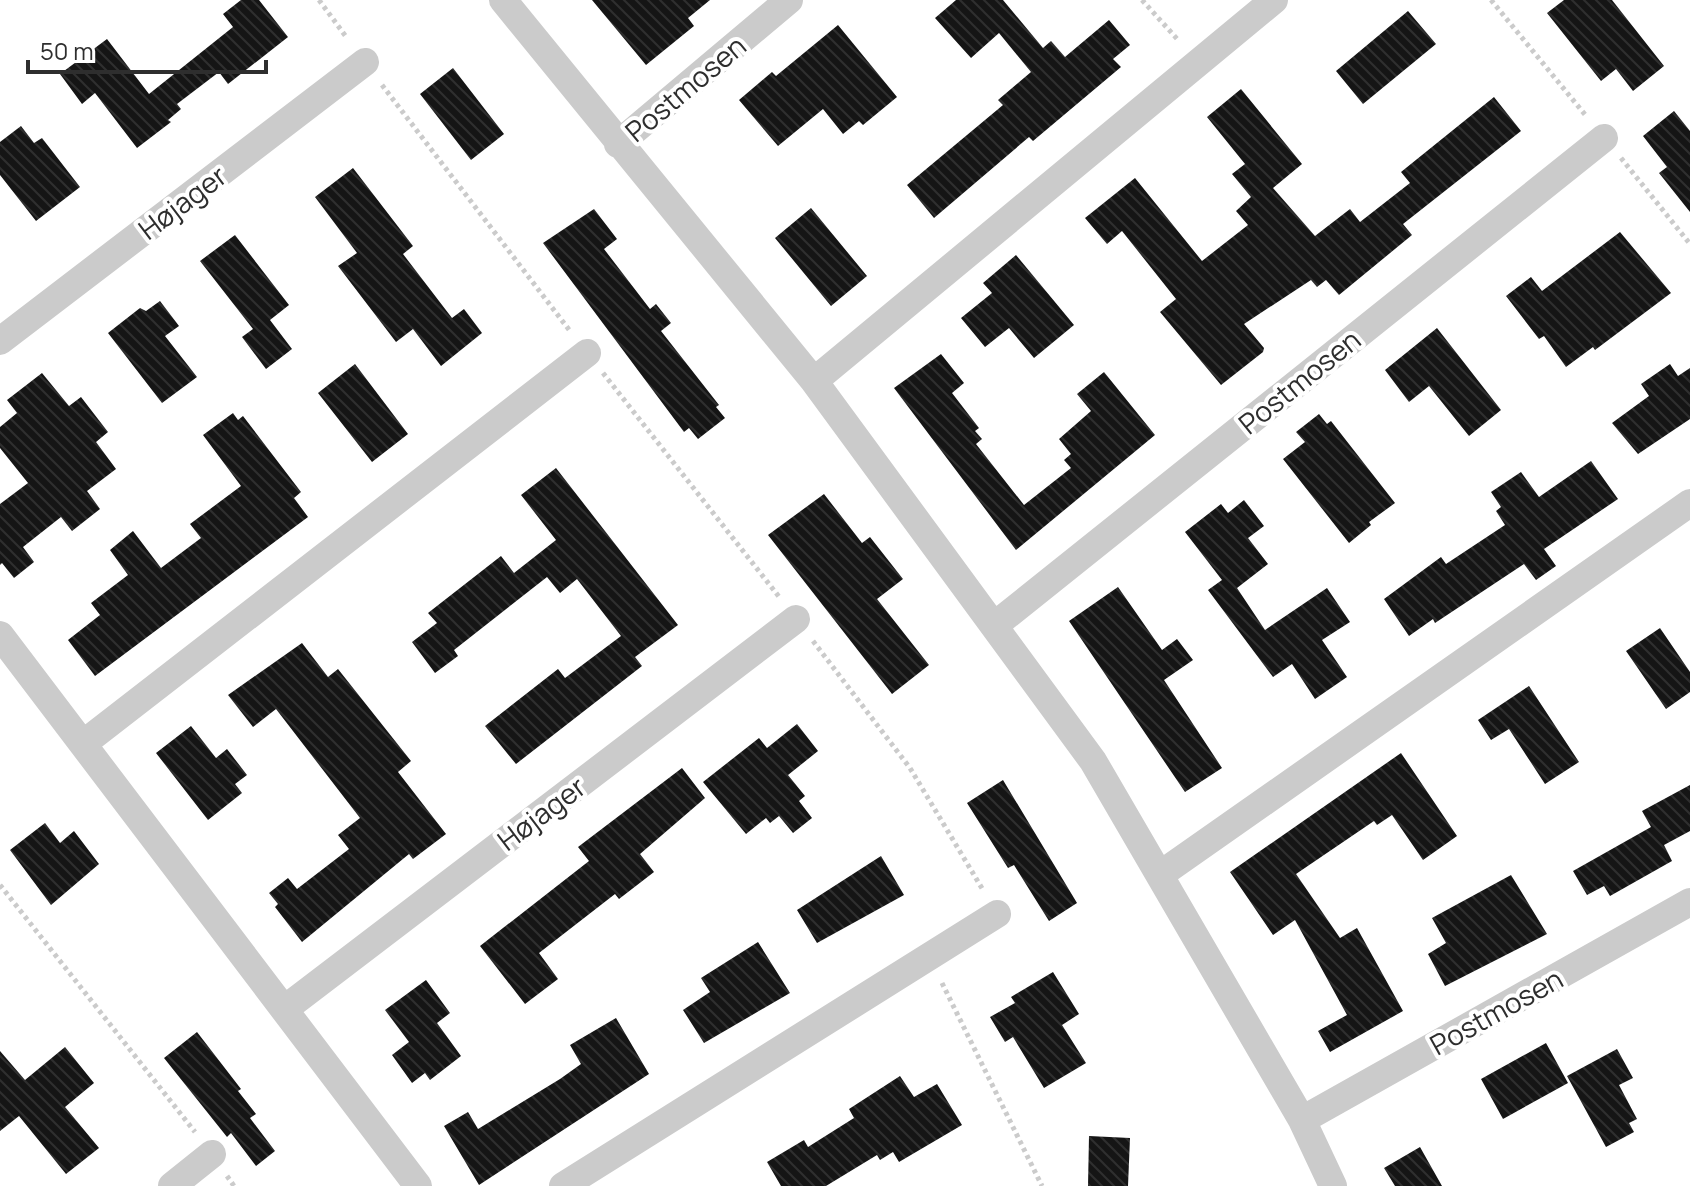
<svg xmlns="http://www.w3.org/2000/svg" width="1690" height="1186" viewBox="0 0 1690 1186" font-family="Manrope,sans-serif">
  <defs>
    <pattern id="building-back-hatch" width="6" height="6" patternUnits="userSpaceOnUse" patternTransform="scale(2)"><rect width="6" height="6" fill="#151515"/><path d="M-1 5l2 2M0 0l6 6M5-1l2 2" fill="none" stroke="#2f2f2f"/></pattern>
  </defs>
  <rect width="100%" height="100%" fill="#fff"/>
  <path fill="url(#building-back-hatch)" d="M241,0H259L288,37L228,84L219,72L177,104L181,109L168,120L171,122L137,148L95,93L82,104L60,74L107,39L149,94L233,27L223,14Z
    M592,0H710L688,18L694,26L646,65Z
    M956,0H1003L1043,48L1051,41L1065,57L1109,20L1130,45L1113,59L1121,67L1033,141L1029,137L934,218L907,185L1003,105L998,100L1031,72L999,33L971,58L935,18Z
    M1564,0H1612L1664,66L1633,91L1616,69L1601,81L1547,13Z
    M1408,11L1436,44L1363,104L1336,71Z
    M838,25L897,97L863,125L859,121L843,134L823,109L778,146L739,100L772,72L776,76Z
    M453,68L504,134L471,160L420,94Z
    M1241,89L1302,164L1273,188L1315,236L1350,209L1360,222L1410,183L1401,172L1494,97L1521,131L1403,224L1412,235L1339,295L1326,280L1317,287L1311,280L1244,324L1264,348L1263,352L1221,385L1160,312L1176,299L1122,231L1107,244L1085,218L1135,178L1202,261L1248,225L1236,211L1251,197L1232,174L1245,164L1207,117Z
    M1674,111L1690,131V212L1659,173L1667,167L1643,136Z
    M21,126L34,143L42,138L80,187L36,221L0,175V142Z
    M353,168L413,246L403,254L452,318L464,309L482,333L441,366L413,329L396,342L338,266L357,253L315,197Z
    M811,208L867,276L831,306L775,238Z
    M594,209L617,239L604,249L650,309L656,304L671,323L661,331L719,405L716,407L725,418L698,439L689,428L684,432L543,243Z
    M1620,232L1671,293L1595,350L1593,347L1566,367L1544,336L1539,339L1506,296L1531,277L1542,291Z
    M235,235L289,305L270,320L292,349L266,369L242,337L253,329L200,261Z
    M1016,255L1074,325L1034,358L1009,328L985,347L961,318L992,293L983,283Z
    M160,301L179,326L165,336L197,377L162,403L108,333L140,308L146,311Z
    M1437,328L1501,410L1469,436L1429,386L1409,402L1385,370Z
    M941,354L964,383L952,393L979,428L975,431L982,439L976,444L1024,505L1071,468L1064,460L1071,454L1059,439L1091,411L1077,394L1104,372L1155,435L1016,550L894,388Z
    M355,364L408,434L372,462L318,393Z
    M1670,364L1678,376L1690,368V419L1638,454L1612,423L1649,396L1641,384Z
    M42,373L69,406L81,397L108,432L96,442L116,469L87,491L100,509L72,531L61,517L23,547L34,562L14,578L2,563L0,565V504L28,483L0,448V427L17,413L7,400Z
    M233,413L238,420L243,416L301,492L294,498L308,517L95,676L68,640L100,615L91,603L128,575L110,550L133,531L161,568L201,538L190,524L241,486L203,435Z
    M1319,414L1327,424L1331,421L1395,503L1369,522L1371,525L1349,543L1283,459L1305,442L1296,432Z
    M1591,461L1618,499L1544,549L1556,566L1536,580L1524,564L1435,623L1433,619L1409,636L1384,599L1441,557L1446,564L1505,525L1496,511L1501,507L1491,492L1521,472L1539,497Z
    M556,468L678,625L635,657L642,666L516,764L485,726L558,669L565,678L621,636L577,579L560,593L547,577L454,650L458,656L435,673L412,642L437,623L428,613L501,556L514,573L556,540L521,495Z
    M824,494L862,543L870,537L903,579L877,599L929,665L892,694L768,535Z
    M1244,500L1264,526L1248,538L1268,564L1237,588L1265,630L1327,588L1350,622L1322,640L1347,677L1315,699L1292,664L1273,677L1208,590L1222,580L1185,532L1221,504L1228,513Z
    M1118,587L1162,650L1177,639L1193,660L1164,680L1222,768L1185,792L1069,621Z
    M1660,628L1690,672V692L1666,709L1626,651Z
    M302,643L328,677L338,669L411,761L398,772L446,834L413,859L409,854L302,942L275,907L278,904L269,893L288,878L297,889L349,849L338,835L360,818L276,709L253,727L228,695Z
    M1529,686L1579,762L1545,784L1509,729L1491,740L1478,720Z
    M797,724L818,751L788,775L805,796L799,801L812,818L793,833L779,816L770,823L766,818L746,834L703,782L759,738L767,748Z
    M191,726L216,758L227,749L247,775L235,784L242,793L208,820L156,753Z
    M1401,753L1457,836L1423,860L1392,815L1377,825L1374,821L1296,874L1340,938L1357,928L1403,1011L1330,1052L1318,1031L1347,1015L1295,920L1273,935L1230,872Z
    M682,768L705,798L640,854L654,872L619,899L615,894L539,953L558,979L525,1004L480,946L589,861L578,847Z
    M1003,780L1077,903L1049,921L1014,865L1008,868L967,803Z
    M1690,785V831L1664,845L1672,861L1610,896L1604,886L1587,895L1573,871L1651,827L1642,811Z
    M45,823L60,843L74,831L99,864L51,905L10,850Z
    M881,856L904,895L817,943L797,910Z
    M1511,875L1547,934L1445,986L1428,954L1446,943L1432,918Z
    M758,942L790,993L704,1043L683,1010L710,992L701,978Z
    M1053,972L1079,1014L1062,1025L1086,1063L1044,1088L1013,1037L1005,1042L990,1017L1015,1003L1011,997Z
    M426,980L450,1013L437,1023L461,1056L430,1080L425,1073L412,1083L392,1055L409,1042L385,1010Z
    M616,1018L649,1074L479,1185L444,1126L468,1112L478,1129L560,1079L581,1064L570,1045Z
    M197,1032L241,1089L238,1091L256,1114L250,1118L275,1151L256,1166L231,1133L227,1137L164,1058Z
    M1546,1043L1568,1083L1503,1119L1481,1079Z
    M65,1047L94,1083L65,1107L99,1148L66,1174L19,1116L0,1131V1051L25,1080Z
    M1617,1049L1633,1078L1619,1085L1637,1119L1629,1123L1634,1132L1606,1147L1567,1076Z
    M900,1076L914,1097L937,1084L962,1125L899,1162L893,1152L880,1160L877,1155L826,1186H781L767,1162L804,1140L808,1147L854,1118L849,1109Z
    M1089,1136L1130,1138L1128,1186H1088Z
    M1420,1147L1442,1186H1395L1384,1168Z"/>
  <g fill="none" stroke-linecap="round" stroke-linejoin="round">
    <path stroke="#cbcbcb" stroke-width="5" stroke-dasharray="4 4" stroke-linecap="butt" d="M319,0L347,38
      M1142,0L1179,41
      M1491,0L1587,117
      M382,85L570,331
      M1621,158L1690,244
      M603,373L780,598
      M813,641L910,768L983,890
      M0,885L195,1132
      M942,983L1042,1186
      M227,1176L234,1186"/>
    <path stroke="#cbcbcb" stroke-width="28" d="M503,0L814,381L1093,761L1302,1120L1333,1186
      M618,144L789,0
      M0,341L365,62
      M814,381L1274,0
      M995,625L1604,138
      M0,635L418,1186
      M84,743L587,353
      M1161,874L1690,503
      M286,1008L796,619
      M1302,1120L1690,902
      M172,1186L212,1154
      M563,1186L997,914"/>
  </g>
  <g text-anchor="middle" dominant-baseline="central" stroke-width="8" stroke-linejoin="round" paint-order="stroke">
    <g font-size="28" fill="#2e2e2e" stroke="#fff">
      <text transform="translate(685 88) rotate(-40)">Postmosen</text>
      <text transform="translate(182 202) rotate(-37)">Højager</text>
      <text transform="translate(1299 381) rotate(-39)">Postmosen</text>
      <text transform="translate(541 813) rotate(-37)">Højager</text>
      <text transform="translate(1496 1011) rotate(-29)">Postmosen</text>
    </g>
  </g>
  <path d="M28 60v12h238v-12" fill="none" stroke="#2e2e2e" stroke-width="4"/>
  <text x="40" y="60" font-size="24" fill="#2e2e2e" stroke="#ffffff" stroke-width="6" paint-order="stroke">50 m</text>
</svg>
